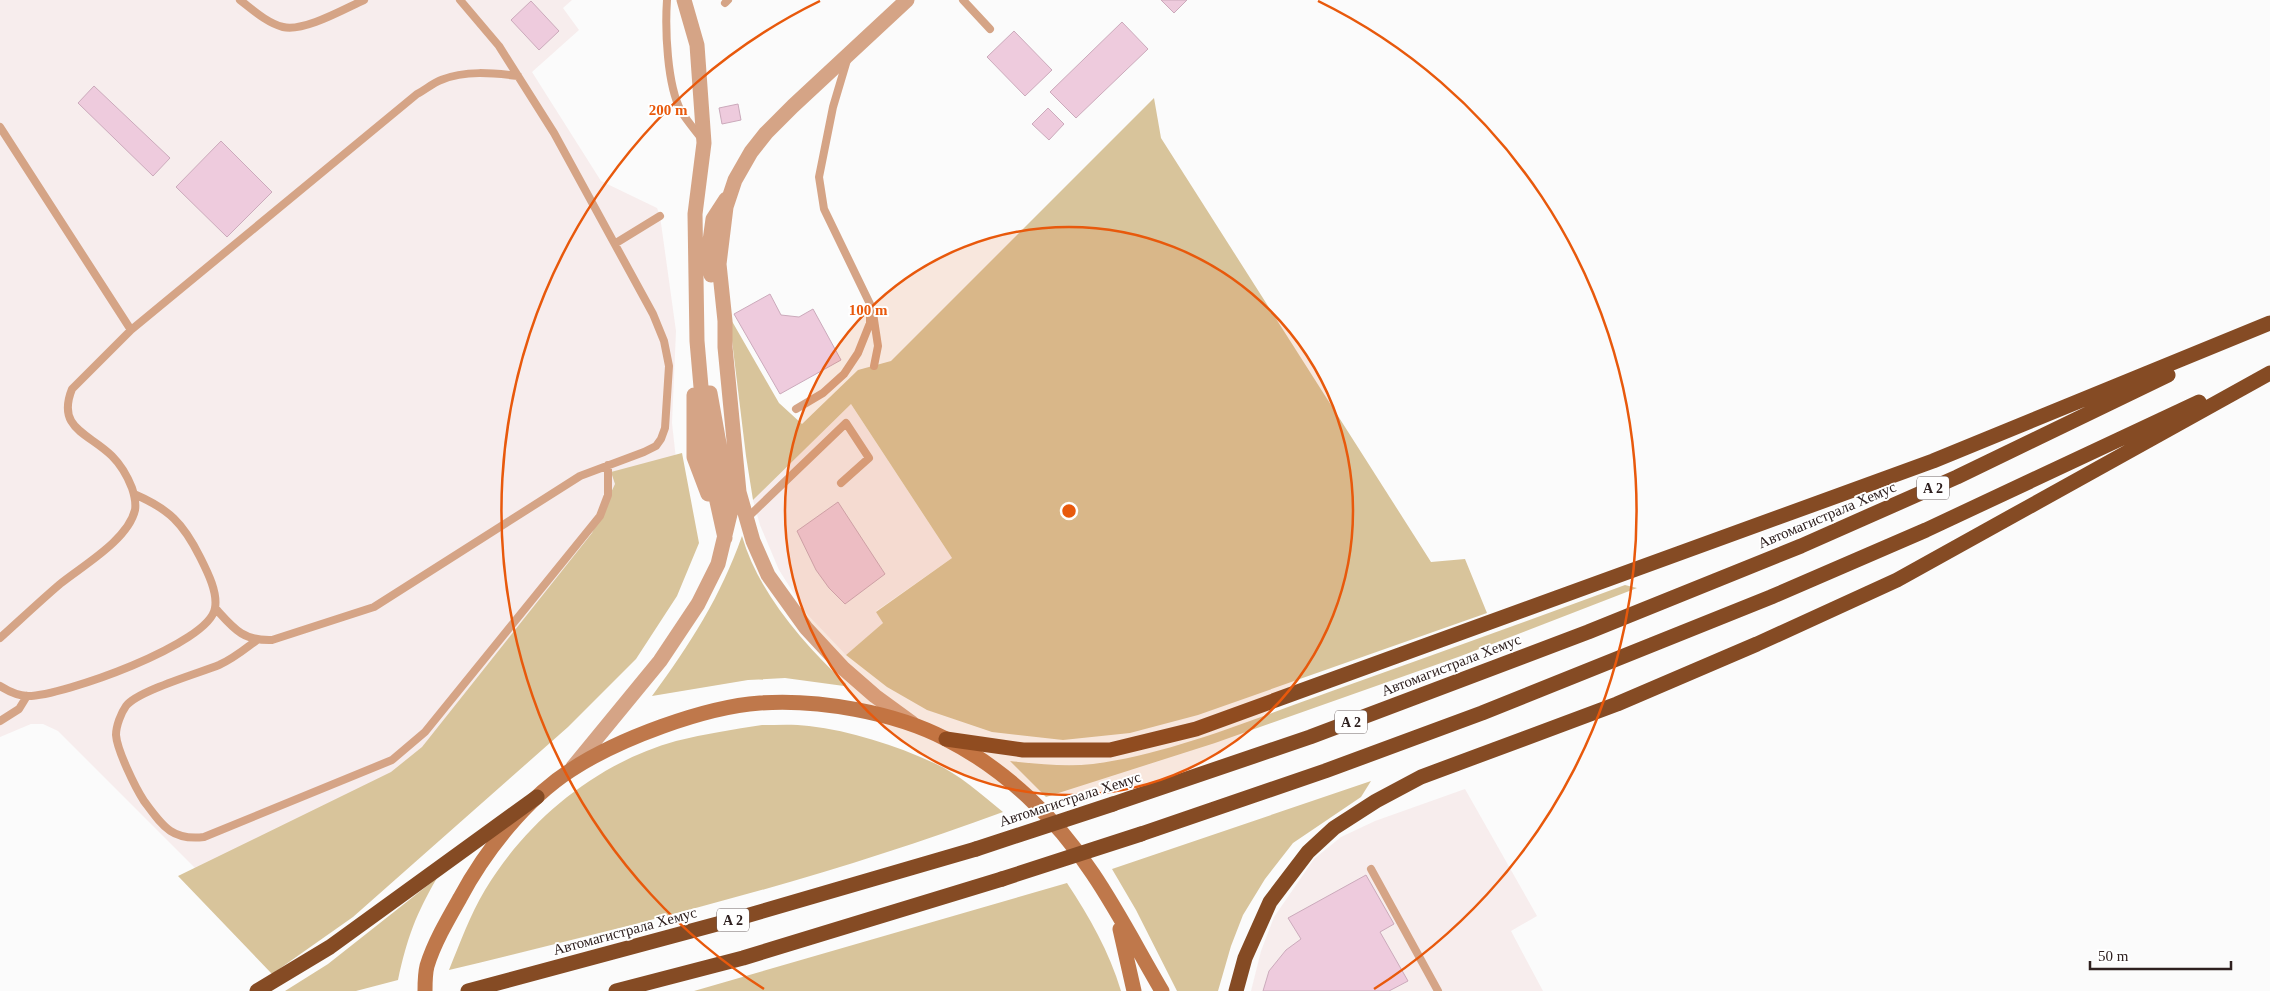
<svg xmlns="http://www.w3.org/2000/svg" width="2270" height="991" viewBox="0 0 2270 991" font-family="'Times New Roman',serif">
  <rect width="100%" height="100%" fill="#fbfbfb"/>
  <path fill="#f7eded" d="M0,0H572L563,8L579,30L532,72L601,181L657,208L660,216L676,331L672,423L685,540L265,938L58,731L43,724H31L0,737Z
    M851,404L952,558L876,611L883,623L846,655L807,614L779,570L760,525L753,500Z
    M1465,789L1537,916L1511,931L1543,991H1251L1261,951L1274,917L1314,859L1341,837L1375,821Z"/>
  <path fill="#d8c49b" d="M1154,98L1161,138L1431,562L1465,559L1487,613L1198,715L1130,733L1063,740L992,732L927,710L887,687L846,655L883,623L876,612L952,558L851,404L753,500L746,456L729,316L779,403L802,424L858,370L891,361Z
    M682,453L699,543L677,596L636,659L568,727L353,917L272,974L178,876L391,772L422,747L592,533L615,484L611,472Z
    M742,536C759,594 803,643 846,684L844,686L785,678L748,680L652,696C690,644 720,598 742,536Z
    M1625,585L1637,588L1461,656L1215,743L1046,797L1010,761C1038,764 1066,767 1093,764C1171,754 1259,717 1332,691C1430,656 1528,621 1625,585Z
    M762,725C778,725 794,724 809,726C851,731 895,745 934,763C959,774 982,795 1003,812C823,879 636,925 449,970C460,943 470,915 485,890C527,820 597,763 676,741C705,734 734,729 762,725Z
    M1371,781L1361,797L1293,843L1265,879L1243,915L1231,946L1218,991H1177L1136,910L1112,869Z
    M437,878C416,914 407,938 398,980L356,991H285L328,964Z
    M1067,883C1090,918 1109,951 1121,991H694Z"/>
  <path fill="#eecbdd" stroke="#cbaabb" d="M1161,0H1187L1174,13Z
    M531,1L559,31L539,50L511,20Z
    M1122,22L1148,49L1076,118L1050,92Z
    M1014,31L1052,70L1025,96L987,57Z
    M94,86L170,158L153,176L78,103Z
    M738,104L741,120L722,124L719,108Z
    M1048,108L1064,124L1049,140L1032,124Z
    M221,141L272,192L227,237L176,187Z
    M770,294L781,315L799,317L813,309L841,360L780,394L734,314Z
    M838,502L885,574L845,604L829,588L816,570L797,531Z
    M1366,875L1394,924L1380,932L1408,981L1389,991H1263L1269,971L1286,950L1301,939L1288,918Z"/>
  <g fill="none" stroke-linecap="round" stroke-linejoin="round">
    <path stroke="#d5a486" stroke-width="8" d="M240,0C253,10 267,23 283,27C304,32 344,9 364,0
      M667,0C665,29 667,85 681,111C687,121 695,130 702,139
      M963,0L990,29
      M725,3L728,0
      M0,127L131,330
      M616,243L660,216
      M873,313L878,346L874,366
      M796,409L823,393L844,374L858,353L870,323V304L824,209L819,177L833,107L847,60
      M746,519L846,423L869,458L841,483
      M216,609C234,629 243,641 272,640L374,607L580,476L644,452L656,446L661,439L665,428L669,366L664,341L653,314L554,133L499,46L460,0
      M0,638C20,620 39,602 60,584C82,566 128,540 135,510C136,504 134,494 132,488C127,475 121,465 112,456C89,433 56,429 72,389L131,330L417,94C425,90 433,83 441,80C465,70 493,73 518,76
      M257,640C245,649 233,659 219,665C199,673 137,691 126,706C121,713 116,726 116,735C117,750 135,787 144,801C162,825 171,841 204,837L392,760L425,732L600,516L608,495V465
      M0,686C8,691 19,696 28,696C62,696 210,644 215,608C218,592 207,571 200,557C183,523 169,509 134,494
      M0,721L19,709L27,696
      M1371,869L1438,991"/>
    <path stroke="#d5a486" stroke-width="15" d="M684,0L697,45L704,143L695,214L697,341L707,456L725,538
      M907,0L793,106L766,133L751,152L735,180L726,207L719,264L725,321V347L739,492L753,541L768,575L806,628L844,669L875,696L912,723
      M711,275L709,248L713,219L726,199
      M694,395V457L708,494
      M573,767L660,661L698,604L718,564L731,510L710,393"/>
    <path stroke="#bf784b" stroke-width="15" d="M1120,929L1134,991
      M425,991C425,983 425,974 427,966C434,943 448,919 460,898C485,851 526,799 571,770C618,739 704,707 760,703C818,699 894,712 946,739C1005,769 1056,818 1093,874C1118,911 1139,952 1162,991"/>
    <path stroke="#854b24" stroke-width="15" d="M946,739L1023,750H1110L1196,729L1933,461L2270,323
      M1113,804L1310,737L1588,632L1801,546L1957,477L2168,375
      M1141,834L1325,771L1482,713L1771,597L1926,530L2199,402
      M257,991L330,947L537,797
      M468,991L732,920L976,849
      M616,991L743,958L1002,879
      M1236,991L1245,958L1270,902L1308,852L1334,828L1376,801L1421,777L1617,704L1757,644L1897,580L2270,373"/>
    <path stroke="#854b24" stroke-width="15" d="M976,849L1113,804
      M1002,879L1141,834"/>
  </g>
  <circle cx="1069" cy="511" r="284" fill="#e8590c" fill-opacity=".12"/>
  <g fill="none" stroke="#e8590c" stroke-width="2.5">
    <circle cx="1069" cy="511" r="284"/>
    <path d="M764 989A567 567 0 0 1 820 1M1318 1A567 567 0 0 1 1374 989"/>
  </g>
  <g text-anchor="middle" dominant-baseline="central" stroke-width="4" stroke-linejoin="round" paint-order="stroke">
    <g fill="#fff" stroke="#6d6362" stroke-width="1">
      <rect x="1917" y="476.5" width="32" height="23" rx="4"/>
      <rect x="1335" y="710.5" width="32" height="23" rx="4"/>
      <rect x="717" y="908.5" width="32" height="23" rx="4"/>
    </g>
    <g font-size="14" font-weight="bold" fill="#2e201f">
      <text x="1933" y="488">A 2</text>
      <text x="1351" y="722">A 2</text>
      <text x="733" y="920">A 2</text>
    </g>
    <g font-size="15" fill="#2e201f" stroke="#fff">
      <text transform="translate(1827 515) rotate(-23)">Автомагистрала Хемус</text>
      <text transform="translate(1451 665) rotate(-21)">Автомагистрала Хемус</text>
      <text transform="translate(1070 799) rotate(-18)">Автомагистрала Хемус</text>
      <text transform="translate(625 931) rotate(-15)">Автомагистрала Хемус</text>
    </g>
  </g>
  <circle cx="1069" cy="511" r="8" fill="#e8590c" stroke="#fff" stroke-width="2.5"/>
  <g font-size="15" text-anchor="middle" font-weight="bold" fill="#e8590c" stroke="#fff" stroke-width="4" stroke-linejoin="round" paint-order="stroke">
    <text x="668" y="115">200 m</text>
    <text x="868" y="315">100 m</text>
  </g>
  <path d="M2090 961v8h141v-8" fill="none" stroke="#2e201f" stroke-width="2.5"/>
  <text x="2098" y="961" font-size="15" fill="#2e201f" stroke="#ffffff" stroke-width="4" paint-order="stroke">50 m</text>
</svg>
